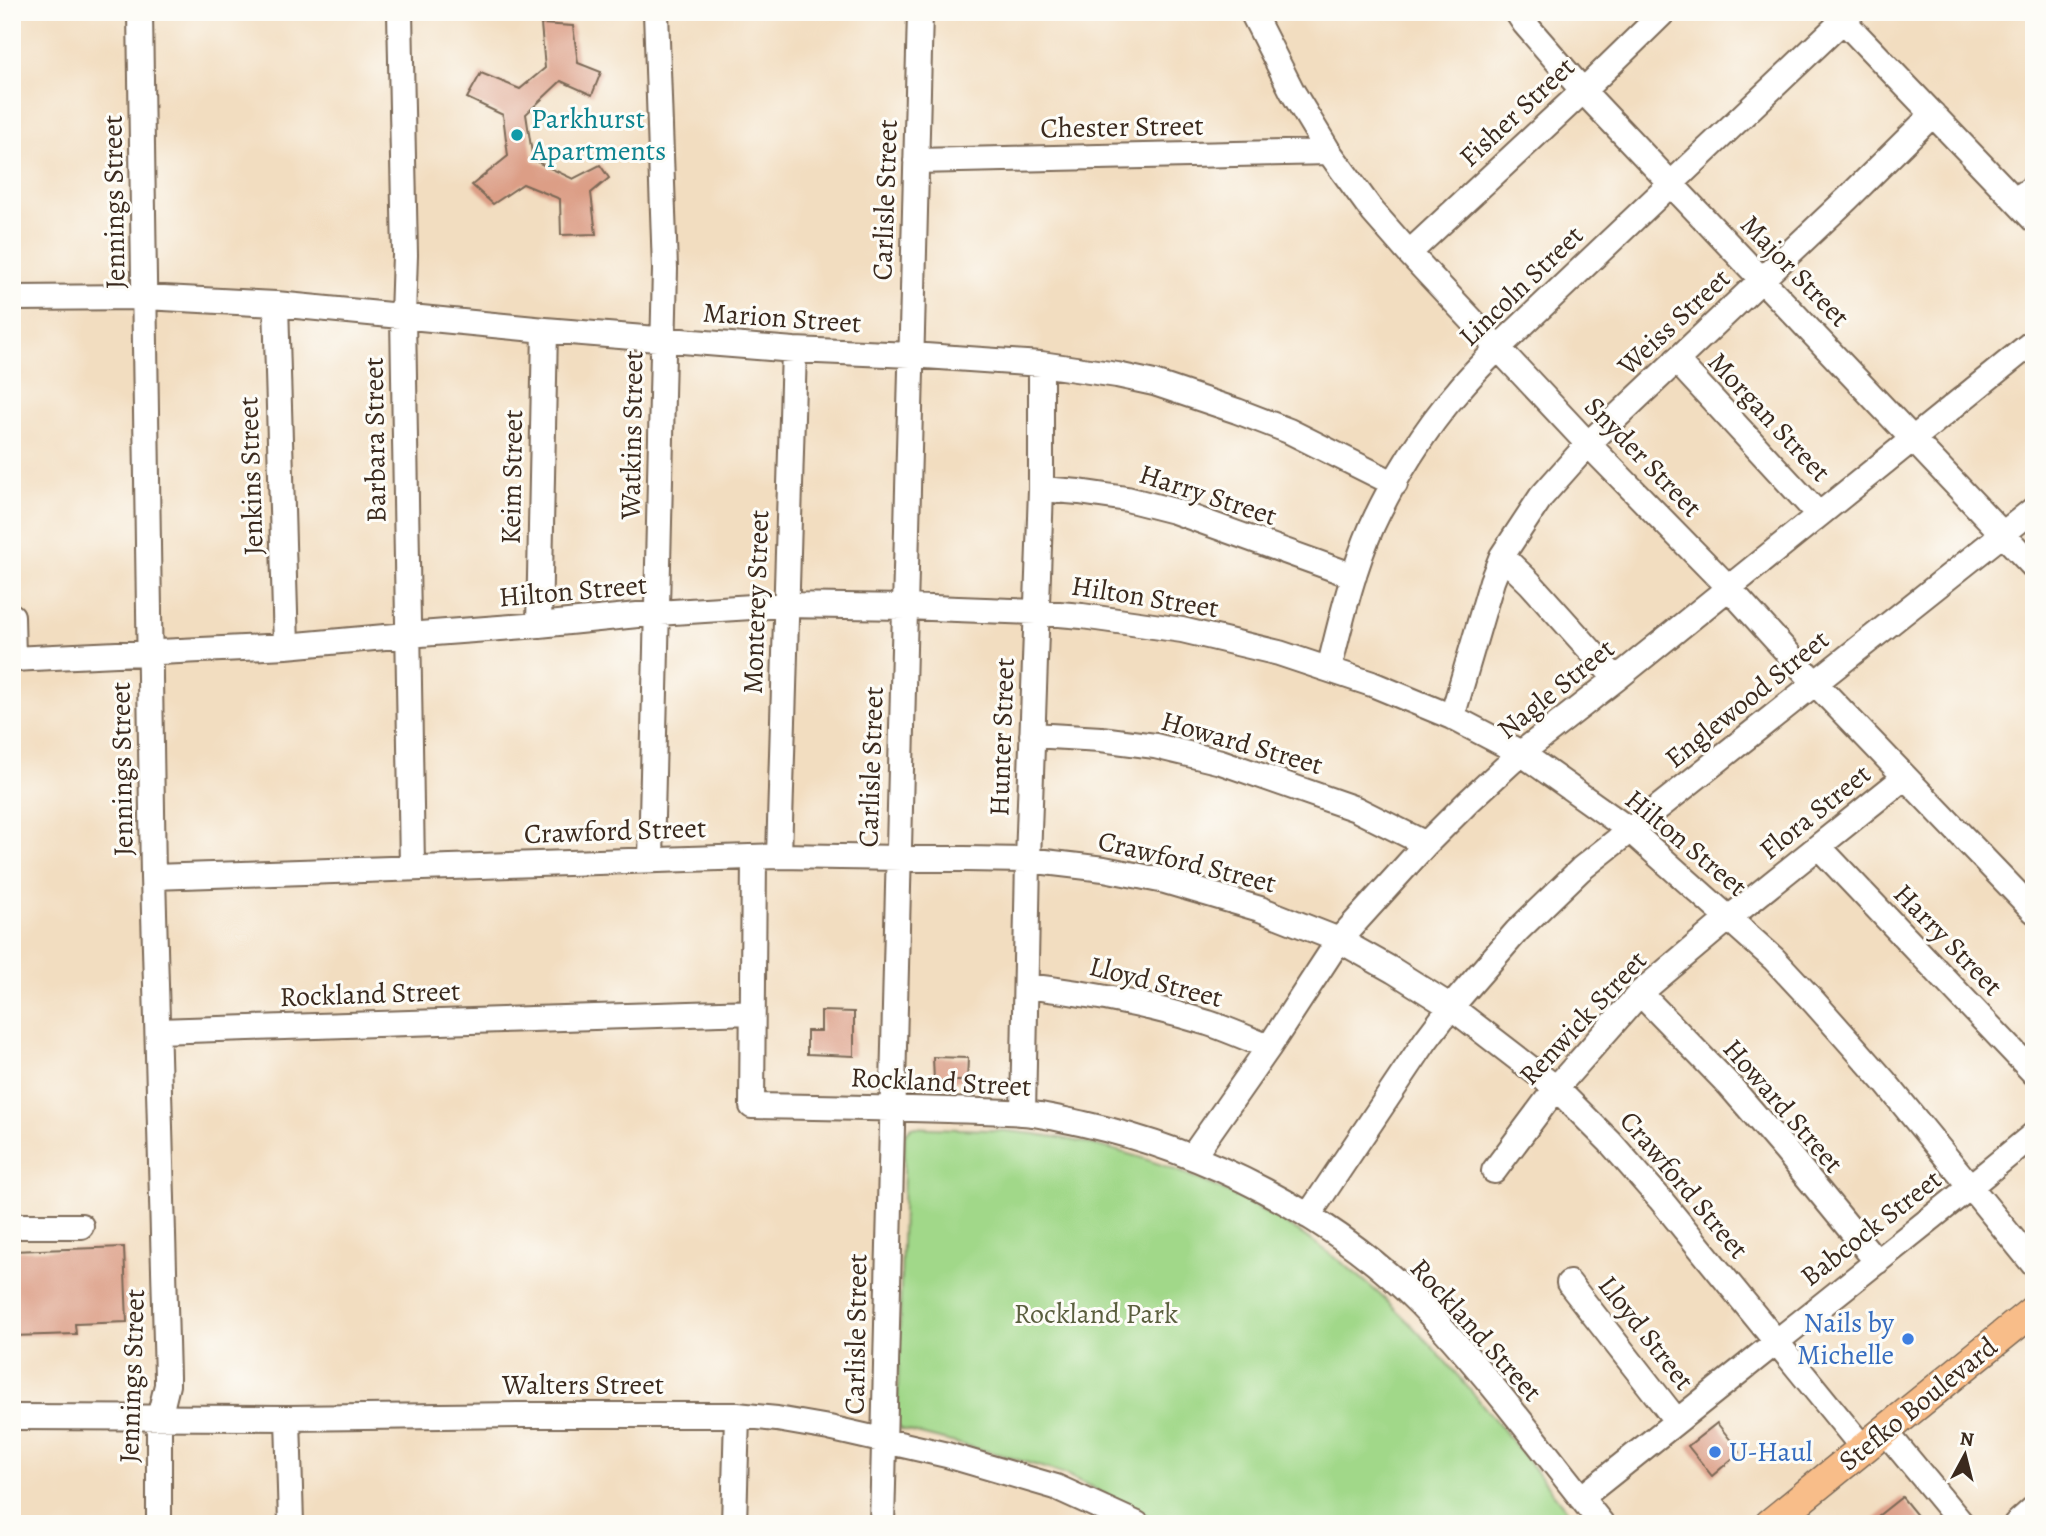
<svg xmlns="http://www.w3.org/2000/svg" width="2046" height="1536" viewBox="0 0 2046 1536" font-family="Alegreya,serif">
  <rect width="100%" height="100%" fill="#fdfcf7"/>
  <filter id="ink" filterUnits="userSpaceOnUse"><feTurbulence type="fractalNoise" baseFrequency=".0143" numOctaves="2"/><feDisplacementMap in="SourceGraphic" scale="14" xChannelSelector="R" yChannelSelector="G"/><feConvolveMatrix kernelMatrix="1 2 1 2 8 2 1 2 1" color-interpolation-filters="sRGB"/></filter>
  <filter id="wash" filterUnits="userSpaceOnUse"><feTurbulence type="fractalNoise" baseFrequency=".00686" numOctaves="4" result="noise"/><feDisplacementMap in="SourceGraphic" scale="28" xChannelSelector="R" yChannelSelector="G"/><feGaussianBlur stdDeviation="1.57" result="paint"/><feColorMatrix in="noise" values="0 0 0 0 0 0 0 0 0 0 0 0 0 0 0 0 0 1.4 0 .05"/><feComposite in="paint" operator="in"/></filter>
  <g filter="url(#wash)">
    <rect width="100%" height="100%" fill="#f2ddc0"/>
    <path fill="#a1d889" stroke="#6e8154" stroke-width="2" d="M912,1127C944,1129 976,1129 1007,1131C1149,1143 1290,1208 1392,1306C1461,1372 1518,1450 1578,1524H1165L1065,1474L1002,1455L901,1429L897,1424L905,1134Z"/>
    <g id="blocks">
      <path fill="#dc9e86" d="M541,24L573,26L578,63L601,72L592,95L561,81L526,114L533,160L573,179L600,165L609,178L591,193L596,234L561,235L560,199L523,184L493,204L472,185L508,156L503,115L467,98L481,73L520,89L545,68Z
        M821,1011L854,1012V1056L807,1054V1031H821Z
        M933,1057L968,1058L967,1081H934Z
        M124,1247L127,1322L75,1324L76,1334L12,1336V1251Z
        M1717,1423L1740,1452L1712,1476L1688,1446Z
        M1902,1497L1924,1524H1868Z"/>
    </g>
  </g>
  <g filter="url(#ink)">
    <use href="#blocks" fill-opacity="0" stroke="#7b6957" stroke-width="2"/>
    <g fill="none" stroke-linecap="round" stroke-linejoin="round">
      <defs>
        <path id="minor" d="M140,12L153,877L167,1377V1385L159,1418V1524
          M400,12L405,255L403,316L412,867
          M1252,12L1292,91L1329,152L1373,212L1409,253L1588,444L1728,587L1815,683L2034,911
          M1517,12L1525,24L1583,91L2034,567
          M1835,12L2034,220
          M916,161L1329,152
          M2015,200L2034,187
          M1409,253L1583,91L1664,12
          M12,298L145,297L276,304L545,330L794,350L911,355L1041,364L1117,375L1154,383L1237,411L1289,431L1395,484
          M276,304L286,646
          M1676,360L1819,515
          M1041,489L1079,492L1127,499L1174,511L1354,576
          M1502,556L1530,583L1616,679
          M12,616L13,659
          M539,625L545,330
          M12,659L286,646L407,635L539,625L657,613L785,605L905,607L1036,612L1082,616L1182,630L1279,653L1372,684L1452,717L1521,753L1631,831L1774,959L1815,1003L1885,1082L2034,1265
          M1329,669C1341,621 1352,572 1372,526C1392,482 1425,428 1458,391C1470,376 1484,362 1498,348L1852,12
          M1452,717L1492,581L1502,556L1541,497L1588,444L1847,199L1933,114
          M1032,735L1101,739L1155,746L1221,762L1356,809L1426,844
          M1819,847L2034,1073
          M779,856L794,350
          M754,857L752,1106C818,1107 883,1108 948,1110C972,1111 997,1111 1022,1113C1043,1114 1064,1120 1084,1124C1206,1151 1332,1215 1420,1304C1486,1372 1542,1450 1602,1524
          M651,859L665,269L656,12
          M153,877L779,856L1028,860L1104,869L1165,881L1260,909L1339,940L1394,971L1451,1007L1556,1088L1610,1142L1660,1199L1863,1448
          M1026,986C1087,993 1149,1005 1208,1023C1229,1030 1249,1039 1269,1047
          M1640,993L1730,1086L1786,1151L1877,1262
          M158,1031L752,1012
          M1023,1113L1028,860L1041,489V364
          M1192,1157L1269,1047L1339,940L1426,844L1469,801L1521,753L1616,679L2034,341
          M1494,1171L1556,1088L1640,993L1729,918L1905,777
          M1308,1216L1426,1040L1451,1007L1517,931L1581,869L2034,509
          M12,1224L18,1226H81
          M1569,1283L1676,1420
          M12,1417L288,1418L518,1415H737L777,1419L829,1428L947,1455L1056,1487L1137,1524
          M288,1418L291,1524
          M1885,1431L1962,1524
          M1581,1498L1955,1199L2034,1134
          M734,1524L737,1415
          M882,1524L920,12
          M2016,1524L2034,1508"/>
        <path id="major" d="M1770,1524L2034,1310"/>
      </defs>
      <use href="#minor" stroke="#7b6957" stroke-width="28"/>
      <use href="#major" stroke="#7b6957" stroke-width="33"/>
      <use href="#minor" stroke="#fff" stroke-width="24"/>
      <use href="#major" stroke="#f8bd89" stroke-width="30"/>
    </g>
  </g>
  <circle fill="#0f9aa8" stroke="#fdfcf7" stroke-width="2.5" cx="517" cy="135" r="7"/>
  <g fill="#3f7fe0" stroke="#fdfcf7" stroke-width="2.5">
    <circle cx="1908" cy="1339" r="7"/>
    <circle cx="1715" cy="1452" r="7"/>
  </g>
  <g text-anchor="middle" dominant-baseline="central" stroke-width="6" stroke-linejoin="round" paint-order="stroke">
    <g font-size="28" fill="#3b2a1e" stroke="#fdfcf7">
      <text transform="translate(1517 112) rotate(-43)">Fisher Street</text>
      <text transform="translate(1122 127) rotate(-1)">Chester Street</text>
      <text transform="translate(885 200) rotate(-88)">Carlisle Street</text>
      <text transform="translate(114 202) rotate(-91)">Jennings Street</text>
      <text transform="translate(1795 271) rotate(46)">Major Street</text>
      <text transform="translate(1521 286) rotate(-44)">Lincoln Street</text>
      <text transform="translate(782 318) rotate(4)">Marion Street</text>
      <text transform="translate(1674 322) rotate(-43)">Weiss Street</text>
      <text transform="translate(1769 417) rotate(47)">Morgan Street</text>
      <text transform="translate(632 435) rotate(-89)">Watkins Street</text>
      <text transform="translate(375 440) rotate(-91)">Barbara Street</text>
      <text transform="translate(1643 457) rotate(46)">Snyder Street</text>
      <text transform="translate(251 476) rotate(-92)">Jenkins Street</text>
      <text transform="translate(512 477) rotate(-89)">Keim Street</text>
      <text transform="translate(1208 495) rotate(18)">Harry Street</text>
      <text transform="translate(573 591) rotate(-5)">Hilton Street</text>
      <text transform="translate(1145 597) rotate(9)">Hilton Street</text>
      <text transform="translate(756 602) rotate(-88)">Monterey Street</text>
      <text transform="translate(1556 689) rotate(-39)">Nagle Street</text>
      <text transform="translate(1747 699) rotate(-39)">Englewood Street</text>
      <text transform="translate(1002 737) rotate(-88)">Hunter Street</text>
      <text transform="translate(1242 743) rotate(16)">Howard Street</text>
      <text transform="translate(871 767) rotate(-88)">Carlisle Street</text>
      <text transform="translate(122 769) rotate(-91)">Jennings Street</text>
      <text transform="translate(1815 812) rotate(-39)">Flora Street</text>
      <text transform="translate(615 831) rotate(-2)">Crawford Street</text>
      <text transform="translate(1686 843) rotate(40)">Hilton Street</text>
      <text transform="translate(1187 862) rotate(14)">Crawford Street</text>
      <text transform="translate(1948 940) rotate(46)">Harry Street</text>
      <text transform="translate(1156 982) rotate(14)">Lloyd Street</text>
      <text transform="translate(370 994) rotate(-2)">Rockland Street</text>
      <text transform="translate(1583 1018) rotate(-47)">Renwick Street</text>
      <text transform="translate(941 1082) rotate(3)">Rockland Street</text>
      <text transform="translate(1783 1106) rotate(49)">Howard Street</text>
      <text transform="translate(1684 1185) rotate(50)">Crawford Street</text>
      <text transform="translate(1871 1228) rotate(-38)">Babcock Street</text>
      <text transform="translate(1476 1330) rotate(48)">Rockland Street</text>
      <text transform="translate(1646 1333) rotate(52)">Lloyd Street</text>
      <text transform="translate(856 1334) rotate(-89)">Carlisle Street</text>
      <text transform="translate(132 1376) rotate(-88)">Jennings Street</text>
      <text x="583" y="1385">Walters Street</text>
      <text transform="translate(1918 1404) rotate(-39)">Stefko Boulevard</text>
    </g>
    <g font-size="28" fill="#0d838f" stroke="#fdfcf7" text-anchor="start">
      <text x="531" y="119">Parkhurst<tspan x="531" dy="32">Apartments</tspan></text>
    </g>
    <g font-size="28" fill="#5a5e3e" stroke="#fdfcf7">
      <text x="1096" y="1314">Rockland Park</text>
    </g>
    <g font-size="28" fill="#366cbe" stroke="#fdfcf7" text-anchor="end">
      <text x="1894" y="1323">Nails by<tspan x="1894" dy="32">Michelle</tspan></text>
      <text x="1729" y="1452" text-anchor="start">U-Haul</text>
    </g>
  </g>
  <rect width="2046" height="1536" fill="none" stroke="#fdfcf7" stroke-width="42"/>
  <g transform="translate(1965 1455) rotate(7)" stroke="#fdfcf7" stroke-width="5" paint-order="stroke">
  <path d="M0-5L12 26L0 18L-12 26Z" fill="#3b2a1e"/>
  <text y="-10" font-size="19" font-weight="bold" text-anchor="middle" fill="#3b2a1e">N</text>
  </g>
</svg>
